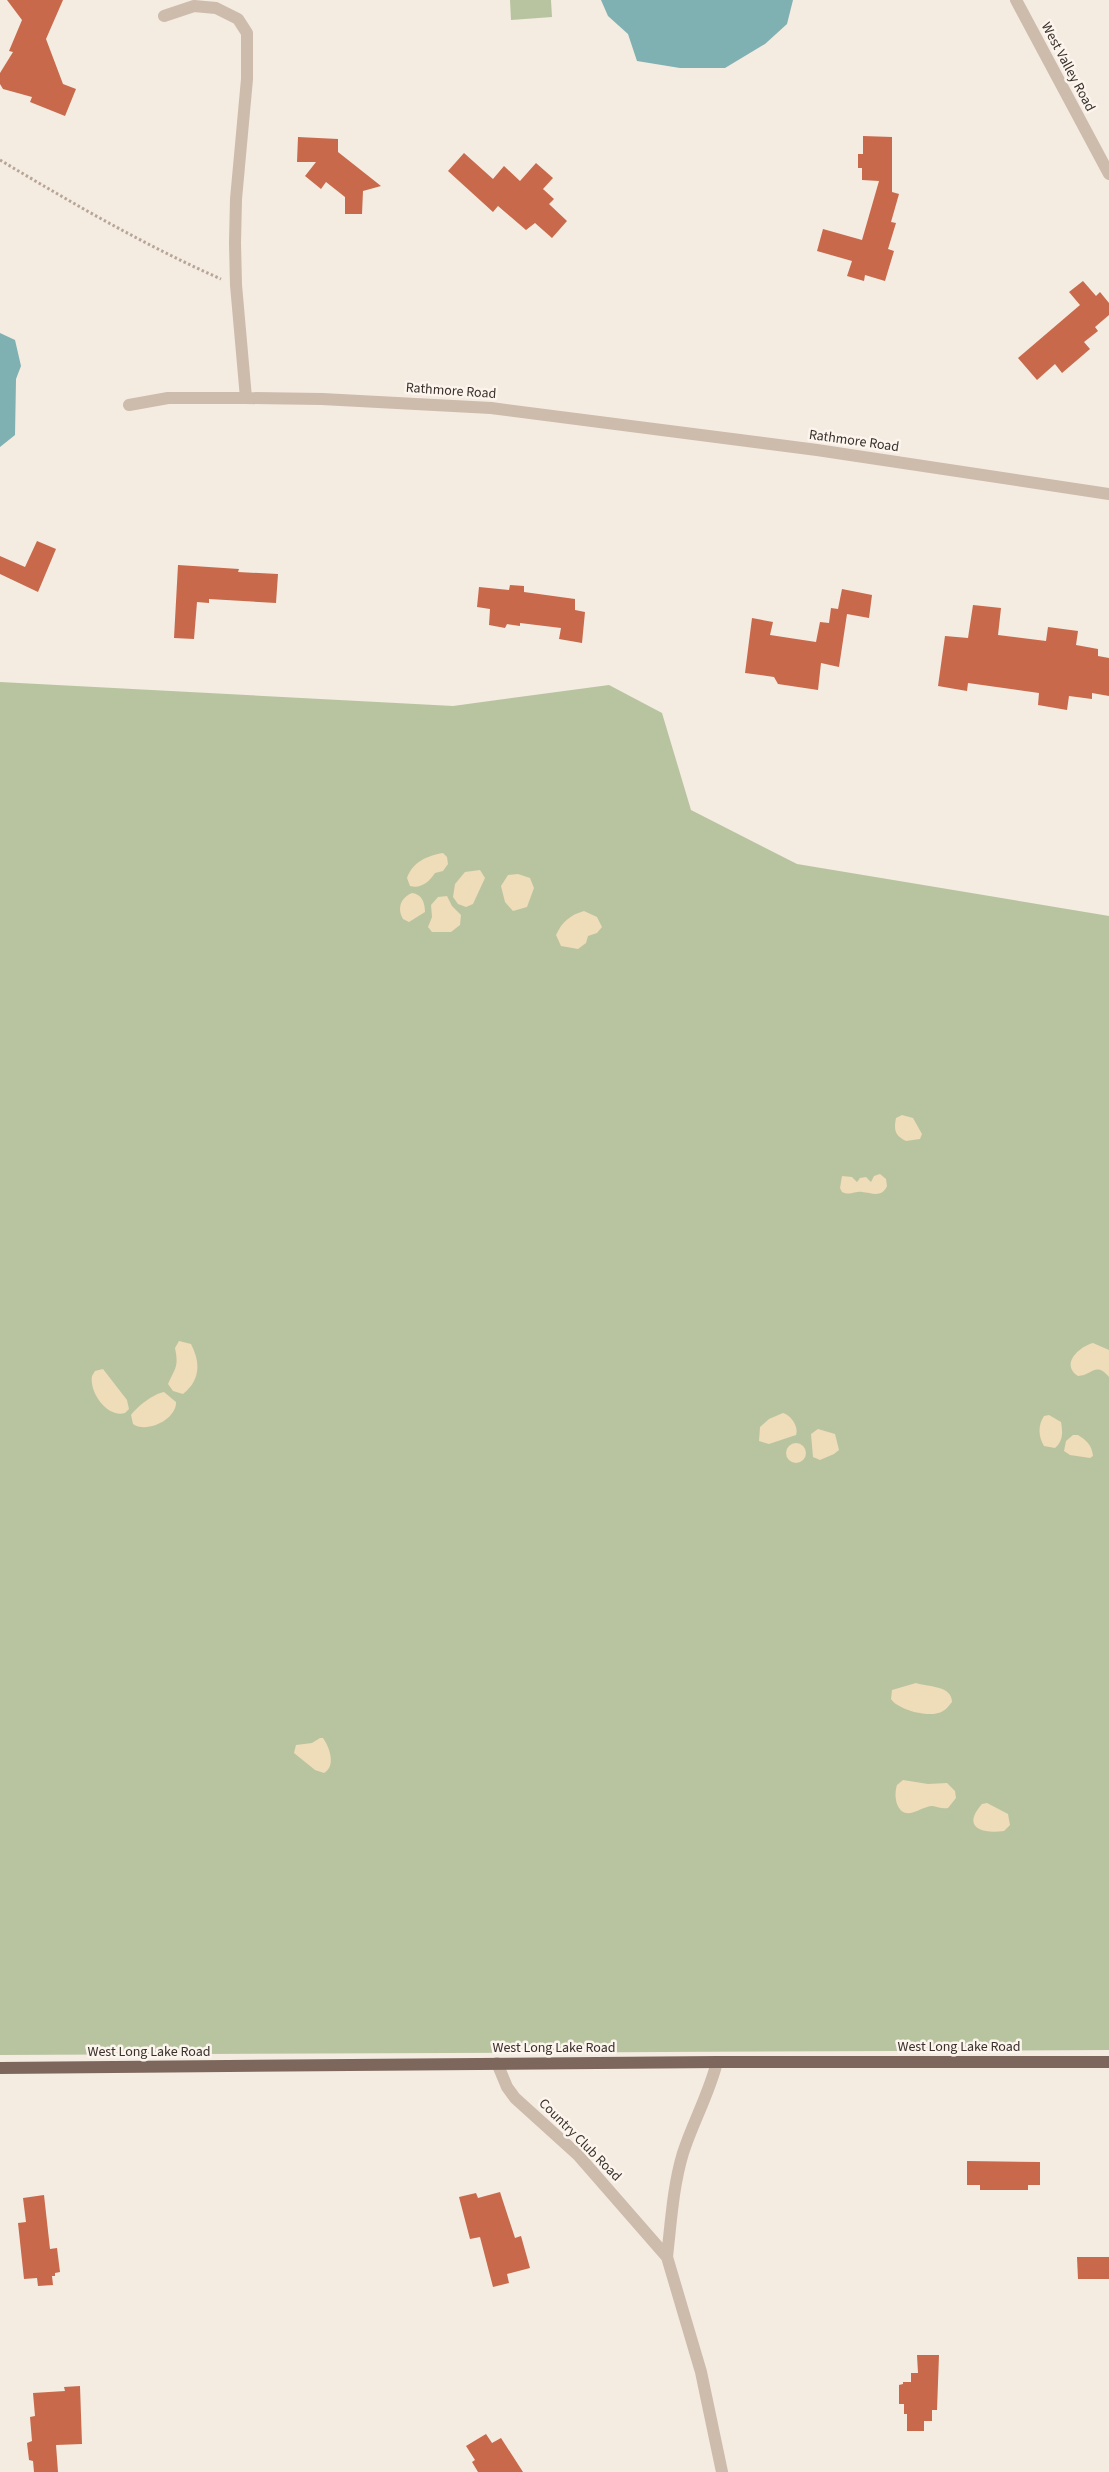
<svg xmlns="http://www.w3.org/2000/svg" width="1109" height="2472" viewBox="0 0 1109 2472" font-family="'Source Sans 3',sans-serif">
  <rect width="100%" height="100%" fill="#f4ebe1"/>
  <path fill="#b8c4a0" d="M510,0H551L552,17L511,20Z
    M0,682L453,706L609,685L662,713L691,810L797,864L1109,916V2050L0,2055Z"/>
  <path fill="#efdcb8" d="M443,853L447,857L448,864L443,871L435,873C429,882 421,889 410,886L407,878C413,862 426,856 443,853Z
    M480,870L485,878L473,904L466,907L458,904L453,897L455,884L465,872Z
    M518,874L530,878L534,888L527,907L513,911L505,902L501,886L508,875Z
    M412,893C422,894 425,903 425,912L409,922L403,919C397,909 400,898 412,893Z
    M447,896L452,906L461,915L460,925L451,932H432L428,927L432,917L431,905L438,897Z
    M584,911L597,917L602,927L597,933L588,936L586,943L578,949L561,946L556,935C562,922 570,915 584,911Z
    M902,1115L913,1118L922,1134L920,1139L906,1141C894,1135 894,1129 896,1118Z
    M880,1174L886,1179L887,1186C882,1198 872,1193 862,1192C855,1191 850,1196 842,1192L840,1188L842,1176L852,1177L857,1182L860,1178L866,1177L871,1182L874,1176Z
    M179,1341L191,1344C201,1363 200,1381 183,1394L173,1391L168,1384C175,1368 179,1367 175,1348Z
    M1093,1343L1109,1350V1377C1095,1361 1092,1376 1078,1376C1060,1364 1079,1347 1093,1343Z
    M103,1369L127,1400L129,1409L125,1413C107,1418 89,1392 92,1376L95,1371Z
    M164,1392L176,1402C177,1419 147,1434 133,1424L131,1415C138,1406 153,1394 164,1392Z
    M783,1413C791,1415 799,1427 796,1435L769,1444L759,1441L760,1427L769,1419Z
    M1049,1415L1061,1422C1063,1432 1063,1441 1055,1448L1044,1446C1038,1436 1038,1425 1044,1416Z
    M818,1429L835,1434L839,1450L834,1454L820,1460L813,1457L811,1434Z
    M1073,1435H1078C1086,1440 1092,1445 1093,1456L1090,1458L1070,1455L1064,1451L1066,1441Z
    M786 1453a10 10 0 1 1 20 0a10 10 0 1 1-20 0Z
    M916,1683C927,1687 952,1685 952,1702C949,1705 947,1709 943,1711C931,1719 898,1710 891,1699L892,1690Z
    M320,1738H323C330,1748 336,1766 324,1773L315,1770L294,1753L296,1745L312,1743Z
    M903,1780L928,1784L947,1783L955,1791L956,1798L948,1808C942,1809 938,1807 933,1806C922,1805 905,1824 897,1804C895,1798 895,1791 897,1785Z
    M987,1803L1008,1814L1010,1825L1004,1831C982,1834 961,1828 982,1804Z"/>
  <path fill="#7fb0b2" d="M601,0H793L787,24L765,44L725,68H680L637,61L628,34L608,16Z
    M0,333L15,340L21,366L16,379L15,435L0,447Z"/>
  <path fill="#c8694b" d="M7,0H63L46,39L63,84L76,89L65,116L30,102L32,97L3,89L0,84V73L13,52L9,51L22,20Z
    M863,136L892,137V192L899,194L891,222L896,223L888,249L894,251L885,281L865,275L864,281L847,276L852,261L817,251L823,229L862,240L879,181L862,180V168H858V154H863Z
    M298,137L338,139V152L381,186L363,191L362,214H345V197L326,182L321,189L305,176L316,162H297Z
    M464,153L493,179L504,166L520,181L536,163L553,178L543,189L554,199L549,204L567,221L552,238L535,223L526,230L498,206L493,212L448,171Z
    M1083,281L1096,296L1100,292L1109,303V315L1095,327L1098,331L1084,342L1090,349L1062,373L1055,364L1037,380L1018,358L1080,305L1069,292Z
    M37,541L56,549L38,592L0,574V556L25,567Z
    M178,565L239,569L238,572L278,574L276,603L209,599V603L197,602L194,639L174,638Z
    M510,585L524,586V592L575,599V610L585,612L582,643L559,639L561,628L520,623V626L507,624L505,628L489,625L490,609L477,607L479,587L509,590Z
    M842,589L872,595L869,618L847,614L839,667L821,663L818,690L778,684L774,677L745,673L752,618L773,622L770,635L816,642L820,622L829,623L831,608L838,609Z
    M973,605L1001,608L998,635L1046,641L1048,627L1078,631L1076,645L1098,649V656L1109,658V696L1092,693V699L1069,696L1067,710L1038,705L1039,693L968,683L967,691L938,686L945,636L968,638Z
    M967,2161L1040,2162V2185H1028V2190H980V2185H967Z
    M500,2192L515,2238L521,2236L530,2268L507,2274L509,2283L493,2287L480,2237L470,2239L459,2197L476,2193L478,2198Z
    M44,2195L50,2249L57,2248L60,2272L55,2273V2276H52L53,2285L38,2286L37,2278L24,2279L18,2223L26,2222L23,2198Z
    M1077,2257H1109V2279H1078Z
    M917,2355H939L937,2410H932V2421H924V2431H907V2414H904V2404H899V2385L903,2384V2382H911V2373H918Z
    M80,2386L82,2444L56,2445L58,2472H34L33,2461L29,2460L27,2443L32,2441L30,2417L35,2416L33,2393L65,2391L64,2387Z
    M486,2434L492,2443L501,2438L523,2472H478L472,2462L475,2460L466,2446Z"/>
  <g fill="none" stroke-linecap="round" stroke-linejoin="round">
    <path stroke="#b9a596" stroke-width="3" stroke-dasharray="2.5 2.5" stroke-linecap="butt" d="M0,160C72,203 144,245 221,279"/>
    <path stroke="#cdbbac" stroke-width="12" d="M1016,0L1109,174
      M164,16L194,6L216,8L238,19L247,33V79L236,199L235,243L236,285L246,398L322,399L491,408L817,450L1109,494
      M129,405L168,398H246
      M497,2063L507,2087L515,2098L578,2155L667,2257L701,2372L722,2472
      M667,2257C671,2222 673,2186 683,2153C693,2122 709,2094 717,2062"/>
    <path stroke="#7d675c" stroke-width="12" d="M0,2068L717,2062H1109"/>
  </g>
  <g text-anchor="middle" dominant-baseline="central" stroke-width="5" stroke-linejoin="round" paint-order="stroke">
    <g font-size="14" fill="#3b302b" stroke="#fbf5ee">
      <text transform="translate(1068 67) rotate(62)">West Valley Road</text>
      <text transform="translate(451 391) rotate(4)">Rathmore Road</text>
      <text transform="translate(854 441) rotate(8)">Rathmore Road</text>
      <text x="959" y="2047">West Long Lake Road</text>
      <text x="554" y="2048">West Long Lake Road</text>
      <text x="149" y="2052">West Long Lake Road</text>
      <text transform="translate(580 2140) rotate(45)">Country Club Road</text>
    </g>
  </g>
</svg>
